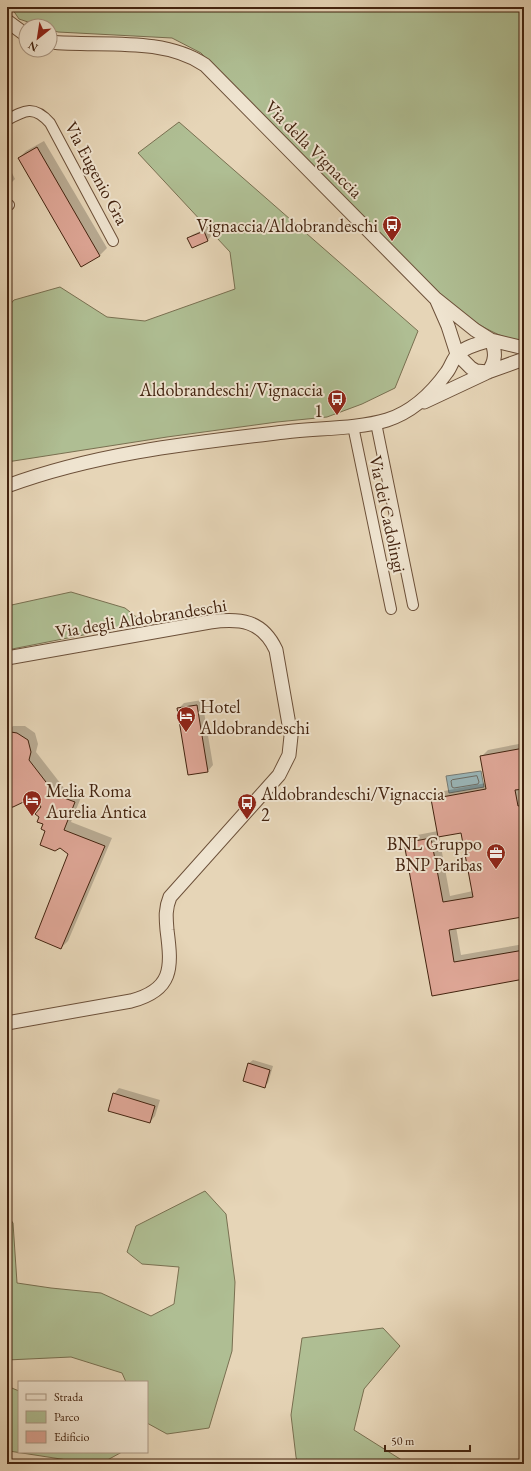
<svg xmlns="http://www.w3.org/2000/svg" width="531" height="1471" viewBox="0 0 531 1471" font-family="'EB Garamond',serif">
  <rect width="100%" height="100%" fill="#e6d5b7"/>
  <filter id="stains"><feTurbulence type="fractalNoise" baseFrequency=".005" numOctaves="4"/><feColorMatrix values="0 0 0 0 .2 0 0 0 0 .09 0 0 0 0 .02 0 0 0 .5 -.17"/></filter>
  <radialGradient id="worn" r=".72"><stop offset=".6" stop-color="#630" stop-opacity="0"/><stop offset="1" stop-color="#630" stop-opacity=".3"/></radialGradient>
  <path fill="#afbe93" stroke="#797051" d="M11,7H524V343C486,334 462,314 434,288L201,53L172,38L58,32L50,29V26H40L19,19Z
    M179,122L418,331L395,388L362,404L327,417L277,422L167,437L7,462V308L14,300L60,287L107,317L145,321L235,289L230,252L138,153Z
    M71,592L125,608L144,623L7,650V606Z
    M205,1191L226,1214L235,1282L232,1351L209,1428L167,1434L147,1423V1382H126L122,1373L71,1357L7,1360V1215L13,1223L17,1283L51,1288L101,1293L151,1316L174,1304L179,1267L142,1264L127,1252L136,1226Z
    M383,1328L400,1346L364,1389L354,1430L408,1464H298L296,1457L291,1415L302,1338Z
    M7,1386L19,1391V1452H122L100,1464H93L9,1451L7,1450Z"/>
  <path fill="#9ab6b9" stroke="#777b75" d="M481,771L484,787L449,793L446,776Z"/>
  <path fill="#0003" fill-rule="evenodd" d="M44,141L107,248L100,255L19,158L26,151Z
    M7,163L15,179L7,187Z
    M207,228L211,236L208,240L193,247L189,238L192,235Z
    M202,700L213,765L208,771L178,709L184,703Z
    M13,726H25L35,733L38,744L36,752L64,788L82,795L71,822L112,838L68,941L61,948L69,853L47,830L44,823L42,807L34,796L7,807V732Z
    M524,743V788H523L524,795V923L523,916L456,927L461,955L524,944V978L433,995L405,843L412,836L438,831L432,799L439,792L486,783L481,757L488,750ZM462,831L473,891L450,896L439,836Z
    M253,1060L273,1066L268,1083L264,1086L249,1063Z
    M119,1088L160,1100L155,1116L150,1122L114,1094Z"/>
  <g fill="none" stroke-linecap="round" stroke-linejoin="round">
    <path stroke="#6e6c64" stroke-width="1" d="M477,776L479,782L478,784L454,788L452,787L451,781L452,780Z"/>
  </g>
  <path fill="#dea696" stroke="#43230f" d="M37,147L100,256L81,267L18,158Z
    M204,231L208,241L192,248L187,238Z
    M197,705L208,772L188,775L177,708Z
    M11,732L17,733L28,740L31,752L29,760L56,795L75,802L64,830L105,846L61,949L35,938L68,854L60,848L55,851L40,845L45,831L41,829L43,824L37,822L39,817L35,814L41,807L34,797L13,807L7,808V733Z
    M524,748V789L515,790L518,806L524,805V928L522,917L449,930L454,962L524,950V979L432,996L404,843L431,838L443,902L473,897L461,833L438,837L431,799L486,789L480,756Z
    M248,1063L270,1070L265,1088L243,1081Z
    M113,1093L155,1106L150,1123L108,1111Z"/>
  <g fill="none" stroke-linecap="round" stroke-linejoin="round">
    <defs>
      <path id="minor" d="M7,120C25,110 34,105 50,123L113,241
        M7,206L9,205
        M376,423L413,605
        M353,426L391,609"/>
      <path id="tertiary" d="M7,21L26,35
        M50,42C100,47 162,36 205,65L435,298L475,330L491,340L524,348
        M437,301L448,326L457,354L471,368L476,371L488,372
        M488,372C496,361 496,352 491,340
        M424,402L488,372L524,359
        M7,486C96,453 191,443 285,432C317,428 357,429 387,420C412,412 432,393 447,372C451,367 453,358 458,354C466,346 481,343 491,340
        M7,658L210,622C240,618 262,620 276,650L291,736L289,755L279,775L170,897C165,909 166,918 167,930C172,968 173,990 131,1001L7,1023"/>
    </defs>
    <use href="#minor" stroke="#6c5039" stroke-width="12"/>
    <use href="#tertiary" stroke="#6c5039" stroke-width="15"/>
    <use href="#minor" stroke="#efe4d0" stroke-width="10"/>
    <use href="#tertiary" stroke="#efe4d0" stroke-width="13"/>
  </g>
  <defs>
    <symbol id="bus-pin" viewBox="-11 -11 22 30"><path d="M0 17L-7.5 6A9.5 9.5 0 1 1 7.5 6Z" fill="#8f2418" stroke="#efe4d0"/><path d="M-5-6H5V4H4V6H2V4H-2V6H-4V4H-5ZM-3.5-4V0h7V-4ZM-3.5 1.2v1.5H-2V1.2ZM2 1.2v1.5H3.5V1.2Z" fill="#fff"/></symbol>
    <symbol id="hotel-pin" viewBox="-11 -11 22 30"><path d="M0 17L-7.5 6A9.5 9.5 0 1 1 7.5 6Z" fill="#8f2418" stroke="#efe4d0"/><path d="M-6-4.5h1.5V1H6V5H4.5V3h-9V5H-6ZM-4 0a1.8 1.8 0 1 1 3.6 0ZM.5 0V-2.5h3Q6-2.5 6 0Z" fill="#fff"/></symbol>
    <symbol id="office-pin" viewBox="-11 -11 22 30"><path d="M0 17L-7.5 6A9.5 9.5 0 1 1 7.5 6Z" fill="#8f2418" stroke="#efe4d0"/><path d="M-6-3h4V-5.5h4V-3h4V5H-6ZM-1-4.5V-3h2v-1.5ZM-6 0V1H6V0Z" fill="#fff"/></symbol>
  </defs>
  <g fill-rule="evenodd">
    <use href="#bus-pin" x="381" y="214" width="22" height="30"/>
    <use href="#bus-pin" x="326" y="388" width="22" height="30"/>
    <use href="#hotel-pin" x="175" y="705" width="22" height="30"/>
    <use href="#hotel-pin" x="21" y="789" width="22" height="30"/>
    <use href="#bus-pin" x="236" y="792" width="22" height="30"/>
    <use href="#office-pin" x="485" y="842" width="22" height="30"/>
  </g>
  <g text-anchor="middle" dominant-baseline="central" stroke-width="4" stroke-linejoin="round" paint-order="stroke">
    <g font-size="18" fill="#43230f" stroke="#efe4d0">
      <text transform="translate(314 149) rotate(45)">Via della Vignaccia</text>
      <text transform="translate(97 173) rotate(62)">Via Eugenio Gra</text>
      <text transform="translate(388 514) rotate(78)">Via dei Cadolingi</text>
      <text transform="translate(141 618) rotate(-9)">Via degli Aldobrandeschi</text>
    </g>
    <g font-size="18" fill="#43230f" stroke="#efe4d0" text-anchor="end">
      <text x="378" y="225">Vignaccia/Aldobrandeschi</text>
      <text x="323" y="389">Aldobrandeschi/Vignaccia<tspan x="323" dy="21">1</tspan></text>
      <text x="200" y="706" text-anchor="start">Hotel<tspan x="200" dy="21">Aldobrandeschi</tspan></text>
      <text x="46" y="790" text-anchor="start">Melia Roma<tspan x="46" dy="21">Aurelia Antica</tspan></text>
      <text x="261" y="793" text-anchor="start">Aldobrandeschi/Vignaccia<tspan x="261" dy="21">2</tspan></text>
      <text x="482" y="843">BNL Gruppo<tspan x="482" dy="21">BNP Paribas</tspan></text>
    </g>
  </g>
  <rect width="531" height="1471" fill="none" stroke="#e6d5b7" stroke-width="24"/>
  <rect x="8" y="8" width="515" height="1455" fill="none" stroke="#43230f" stroke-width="2"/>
  <rect x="12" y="12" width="507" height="1447" fill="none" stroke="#43230f"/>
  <rect x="18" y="1381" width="130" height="72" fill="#efe4d0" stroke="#aa9783"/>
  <rect x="26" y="1394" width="20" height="6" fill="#efe4d0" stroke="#aa9783"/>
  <text x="54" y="1401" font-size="12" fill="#43230f">Strada</text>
  <rect x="26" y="1411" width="20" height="12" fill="#afbe93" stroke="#aa9783"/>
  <text x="54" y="1421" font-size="12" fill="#43230f">Parco</text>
  <rect x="26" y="1431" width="20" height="12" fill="#dea696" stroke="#aa9783"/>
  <text x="54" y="1441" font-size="12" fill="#43230f">Edificio</text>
  <g transform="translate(38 38) rotate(210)"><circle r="19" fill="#efe4d0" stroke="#aa9783"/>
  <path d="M0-3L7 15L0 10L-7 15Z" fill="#8f2418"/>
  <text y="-6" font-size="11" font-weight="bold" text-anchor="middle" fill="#43230f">N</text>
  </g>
  <path d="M385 1445v6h85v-6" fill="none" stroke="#43230f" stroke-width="2"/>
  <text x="391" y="1445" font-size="12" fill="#43230f" stroke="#efe4d0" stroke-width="3" paint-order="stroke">50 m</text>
  <rect width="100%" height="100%" filter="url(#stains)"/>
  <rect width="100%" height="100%" fill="url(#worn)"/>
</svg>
